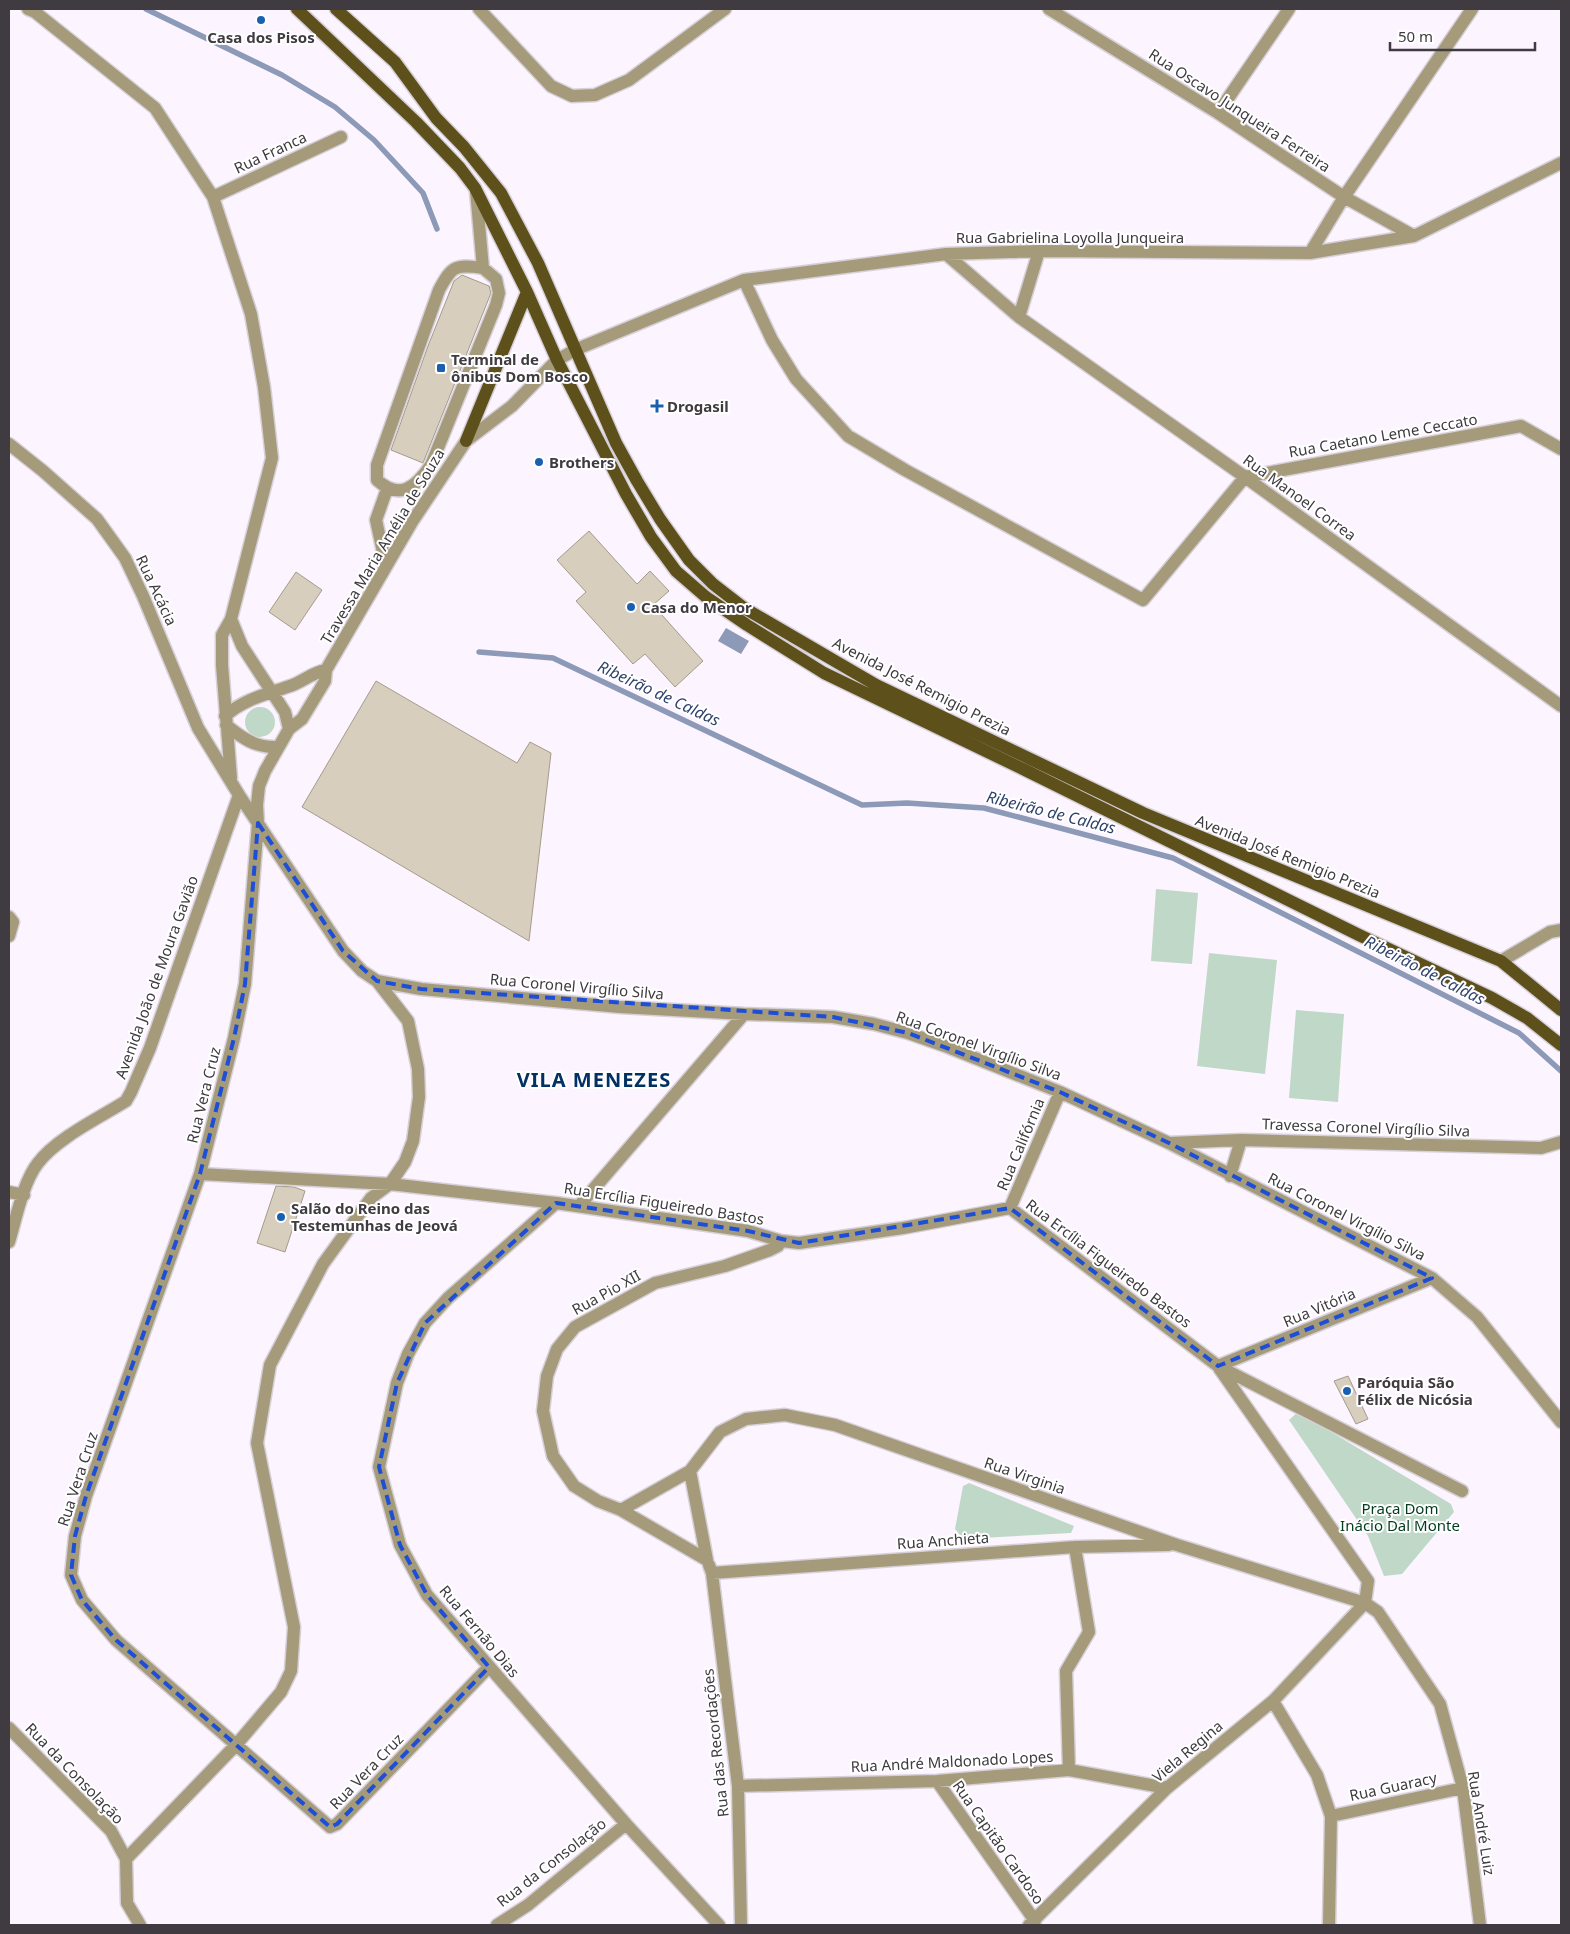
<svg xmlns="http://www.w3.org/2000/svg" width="1570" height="1934" viewBox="0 0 1570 1934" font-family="'Noto Sans',sans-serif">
  <rect width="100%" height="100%" fill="#fcf5ff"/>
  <path fill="#c0d8c7" d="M245 722a15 15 0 1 1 30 0a15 15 0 1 1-30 0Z
    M1156,889L1198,893L1192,964L1151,961Z
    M1209,953L1277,960L1265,1074L1197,1066Z
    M1296,1010L1344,1014L1338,1102L1289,1098Z
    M1298,1412L1451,1504L1454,1512L1402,1574L1384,1576L1368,1536L1289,1420Z
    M969,1483L1074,1526L1071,1533L963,1539L955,1529L963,1486Z"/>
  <path fill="#8c9ab8" d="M726,628L749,641L741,654L718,641Z"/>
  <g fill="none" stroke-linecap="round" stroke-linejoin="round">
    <path stroke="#8c9ab8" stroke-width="5.5" d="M146,9L282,75L335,107L374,140L423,193L437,229
      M479,652L553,658L862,805L907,803L984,808L1173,858L1519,1033L1561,1071"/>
  </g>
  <path fill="#d8cebe" stroke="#a59b8c" d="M462,275L489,286L491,293L423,463L391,450L428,346L454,281Z
    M589,531L637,584L650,571L669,591L653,605L703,661L675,687L645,654L633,664L576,601L586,592L557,560Z
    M296,572L322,590L295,630L269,612Z
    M376,681L517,763L530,742L551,753L529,941L302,807Z
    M276,1186L294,1187L305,1191L285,1252L257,1243Z
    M1348,1376L1368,1419L1356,1424L1334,1381Z"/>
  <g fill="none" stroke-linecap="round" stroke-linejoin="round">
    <defs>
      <path id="minor" d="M28,9L35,12L155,108L213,197L251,314L264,387L272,458L231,619L222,635V665L231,778
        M479,9L551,86L572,96L595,95L629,80L725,9
        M1049,9L1218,113L1344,197L1414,236
        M1218,113L1289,9
        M476,191L483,268L496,279L499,293L496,305L431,465C416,487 400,501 377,480V465L439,290C452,266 455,264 483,268
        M213,197L341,137
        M1310,253L1344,197L1472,9
        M946,254L1019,317L1245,477L1561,706
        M744,280L772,340L796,379L848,436L905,470L1143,600L1245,477L1521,426L1561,449
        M1019,317L1039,251
        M9,444L43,471L97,519L125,558L143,596L198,728L239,795L343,951L362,971L377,981L421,989L620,1007L744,1014L833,1017L874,1024L908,1033L945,1046L1060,1092L1169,1143L1432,1278L1477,1317L1561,1422
        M386,566L376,520L387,489
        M231,619L242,646L285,712L289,729
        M225,716C244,699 267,694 290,686C304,681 311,673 326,670
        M226,725C242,738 256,748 277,747
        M9,917L13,922L9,936
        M1501,961L1550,932L1561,930
        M1169,1143L1241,1140L1541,1148L1561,1142
        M200,1174L390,1184L556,1203L748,1231L781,1241L799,1243L903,1228L1010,1208L1218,1366L1462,1491
        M1230,1176L1241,1140
        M9,1192L24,1195
        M556,1203L448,1298L425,1323L408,1354L397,1383L379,1467L400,1545L427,1595L626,1824L719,1925
        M579,1206L744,1014
        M1010,1208L1060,1092
        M9,1242C16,1219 23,1182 38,1163C57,1138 99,1118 126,1101L131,1092L150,1048L239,795
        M1218,1366L1432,1278
        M1219,1368L1368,1581L1365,1603
        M690,1471L707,1560L621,1510L690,1471L720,1432L746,1419L785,1415L835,1425L1177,1545L1365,1603L1378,1612L1440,1704L1463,1788L1480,1925
        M621,1510L598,1501L574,1486L553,1456L543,1411L547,1376L557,1349L575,1327L655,1283L725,1266L770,1250L778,1246L781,1241
        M709,1565L712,1573L738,1786L741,1925
        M712,1573L1075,1547L1169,1545
        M489,1667L337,1824L330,1827L116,1640L82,1600L71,1575L75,1536L86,1496L200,1174L234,1038L245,984L258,823L257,805L259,786L265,771L289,729L302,719L325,681L326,670L412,522L466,441L512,406L557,360L577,349L744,280L946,254L1039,251L1310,253L1414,236L1561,163
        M1273,1701L1317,1775L1331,1816L1329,1925
        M9,1728L111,1831L126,1859L127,1903L140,1925
        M1069,1770L1066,1671L1089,1632L1075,1547
        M937,1781L1035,1921
        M738,1786L937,1781L1069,1770L1167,1788
        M1331,1816L1463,1788
        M126,1859L236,1745L281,1692L291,1671L294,1627L257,1443L270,1365L323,1264L371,1198L390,1184L405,1162L413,1141L419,1097L418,1069L408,1021L377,981
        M497,1925L528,1905L626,1824
        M1029,1925L1167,1788L1273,1701L1365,1603"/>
      <path id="major" d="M297,9L416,122L460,168L475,188L527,292L557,360L626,494L651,537L676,571L706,597L747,625L824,673L1025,770L1359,935L1492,998L1527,1018L1561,1045
        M336,9L395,62L436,118L464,147L501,193L538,263L616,443L637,481L660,519L689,560L713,584L744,608L876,685L1143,813L1501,961L1561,1010
        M466,441L527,292"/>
    </defs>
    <use href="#minor" stroke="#d6d0d9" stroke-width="15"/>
    <use href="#major" stroke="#d6d0d9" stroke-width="15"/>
    <use href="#minor" stroke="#a59b7a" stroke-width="12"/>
    <use href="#major" stroke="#5e501b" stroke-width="12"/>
  </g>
  <path fill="none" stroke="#1d4ed8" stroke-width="4" stroke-dasharray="10 6" stroke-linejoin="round" d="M258,823L343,951L377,981L421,989L833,1017L908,1033L1060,1092L1169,1143L1432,1278L1218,1366L1010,1208L799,1243L748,1231L556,1203L425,1323L397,1383L379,1467L400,1545L427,1595L489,1667L337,1824L330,1827L116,1640L82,1600L71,1575L75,1536L86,1496L200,1174L234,1038L245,984Z"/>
  <g fill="#1a60b0" stroke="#fff" stroke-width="2">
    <circle cx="261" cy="20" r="5"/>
    <rect x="436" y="363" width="10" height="10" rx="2.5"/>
    <path d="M654.5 398.5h5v5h5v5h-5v5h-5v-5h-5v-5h5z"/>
    <circle cx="539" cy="462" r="5"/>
    <circle cx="631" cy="607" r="5"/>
    <circle cx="281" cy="1217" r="5"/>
    <circle cx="1347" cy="1391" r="5"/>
  </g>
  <g text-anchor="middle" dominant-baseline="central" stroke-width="4" stroke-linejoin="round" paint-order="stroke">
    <g font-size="15" font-weight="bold" fill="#3f3b41" stroke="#fff" text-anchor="start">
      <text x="261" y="37" text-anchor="middle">Casa dos Pisos</text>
      <text x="451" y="359">Terminal de<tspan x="451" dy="17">ônibus Dom Bosco</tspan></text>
      <text x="667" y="406">Drogasil</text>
      <text x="549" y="462">Brothers</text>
      <text x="641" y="607">Casa do Menor</text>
      <text x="291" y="1208">Salão do Reino das<tspan x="291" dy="17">Testemunhas de Jeová</tspan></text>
      <text x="1357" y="1382">Paróquia São<tspan x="1357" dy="17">Félix de Nicósia</tspan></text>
    </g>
    <g font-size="15" fill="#3f3b41" stroke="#fff">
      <text transform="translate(1240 110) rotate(33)">Rua Oscavo Junqueira Ferreira</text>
      <text transform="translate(270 152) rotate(-25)">Rua Franca</text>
      <text x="1070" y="237">Rua Gabrielina Loyolla Junqueira</text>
      <text transform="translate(1383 435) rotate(-10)">Rua Caetano Leme Ceccato</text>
      <text transform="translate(1300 497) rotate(36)">Rua Manoel Correa</text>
      <text transform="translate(382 546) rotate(-59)">Travessa Maria Amélia de Souza</text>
      <text transform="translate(157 590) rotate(65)">Rua Acácia</text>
      <text transform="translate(922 686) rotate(27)">Avenida José Remigio Prezia</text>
      <text transform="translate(1288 856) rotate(22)">Avenida José Remigio Prezia</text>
      <text transform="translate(156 977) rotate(-70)">Avenida João de Moura Gavião</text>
      <text transform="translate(577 986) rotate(5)">Rua Coronel Virgílio Silva</text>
      <text transform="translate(979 1045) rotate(20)">Rua Coronel Virgílio Silva</text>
      <text transform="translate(203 1095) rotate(-76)">Rua Vera Cruz</text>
      <text transform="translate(1366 1127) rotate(2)">Travessa Coronel Virgílio Silva</text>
      <text transform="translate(1020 1144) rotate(-67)">Rua Califórnia</text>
      <text transform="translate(664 1203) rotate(9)">Rua Ercília Figueiredo Bastos</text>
      <text transform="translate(1347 1216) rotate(27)">Rua Coronel Virgílio Silva</text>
      <text transform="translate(1109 1263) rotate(37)">Rua Ercília Figueiredo Bastos</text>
      <text transform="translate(606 1292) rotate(-29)">Rua Pio XII</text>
      <text transform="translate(1319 1307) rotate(-23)">Rua Vitória</text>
      <text transform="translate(1025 1475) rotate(19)">Rua Virginia</text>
      <text transform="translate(77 1479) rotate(-72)">Rua Vera Cruz</text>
      <text transform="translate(943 1540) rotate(-4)">Rua Anchieta</text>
      <text transform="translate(480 1631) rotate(50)">Rua Fernão Dias</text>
      <text transform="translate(715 1743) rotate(-96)">Rua das Recordações</text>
      <text transform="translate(1187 1751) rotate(-40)">Viela Regina</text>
      <text transform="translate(952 1761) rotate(-3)">Rua André Maldonado Lopes</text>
      <text transform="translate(366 1771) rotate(-46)">Rua Vera Cruz</text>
      <text transform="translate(75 1773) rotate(46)">Rua da Consolação</text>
      <text transform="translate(1393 1786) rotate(-12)">Rua Guaracy</text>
      <text transform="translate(1482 1823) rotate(81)">Rua André Luiz</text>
      <text transform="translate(999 1842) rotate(55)">Rua Capitão Cardoso</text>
      <text transform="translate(551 1862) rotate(-38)">Rua da Consolação</text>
    </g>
    <g font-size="15" fill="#023c1f" stroke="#fff">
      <text x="1400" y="1508">Praça Dom<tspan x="1400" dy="17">Inácio Dal Monte</tspan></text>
    </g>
    <g font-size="16" font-style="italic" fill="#30436d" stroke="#fff">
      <text transform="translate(659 693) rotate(25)">Ribeirão de Caldas</text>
      <text transform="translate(1051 812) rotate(14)">Ribeirão de Caldas</text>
      <text transform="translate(1425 970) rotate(27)">Ribeirão de Caldas</text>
    </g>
    <g font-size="20" font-weight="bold" letter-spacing="1" fill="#033163" stroke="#fff">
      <text x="594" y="1079">VILA MENEZES</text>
    </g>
  </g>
  <rect width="1570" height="1934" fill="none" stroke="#3f3b41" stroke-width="20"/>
  <path d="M1390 42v8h145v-8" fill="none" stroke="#3f3b41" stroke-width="2.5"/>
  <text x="1398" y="42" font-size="15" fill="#3f3b41" stroke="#ffffff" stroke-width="4" paint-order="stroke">50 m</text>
</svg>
